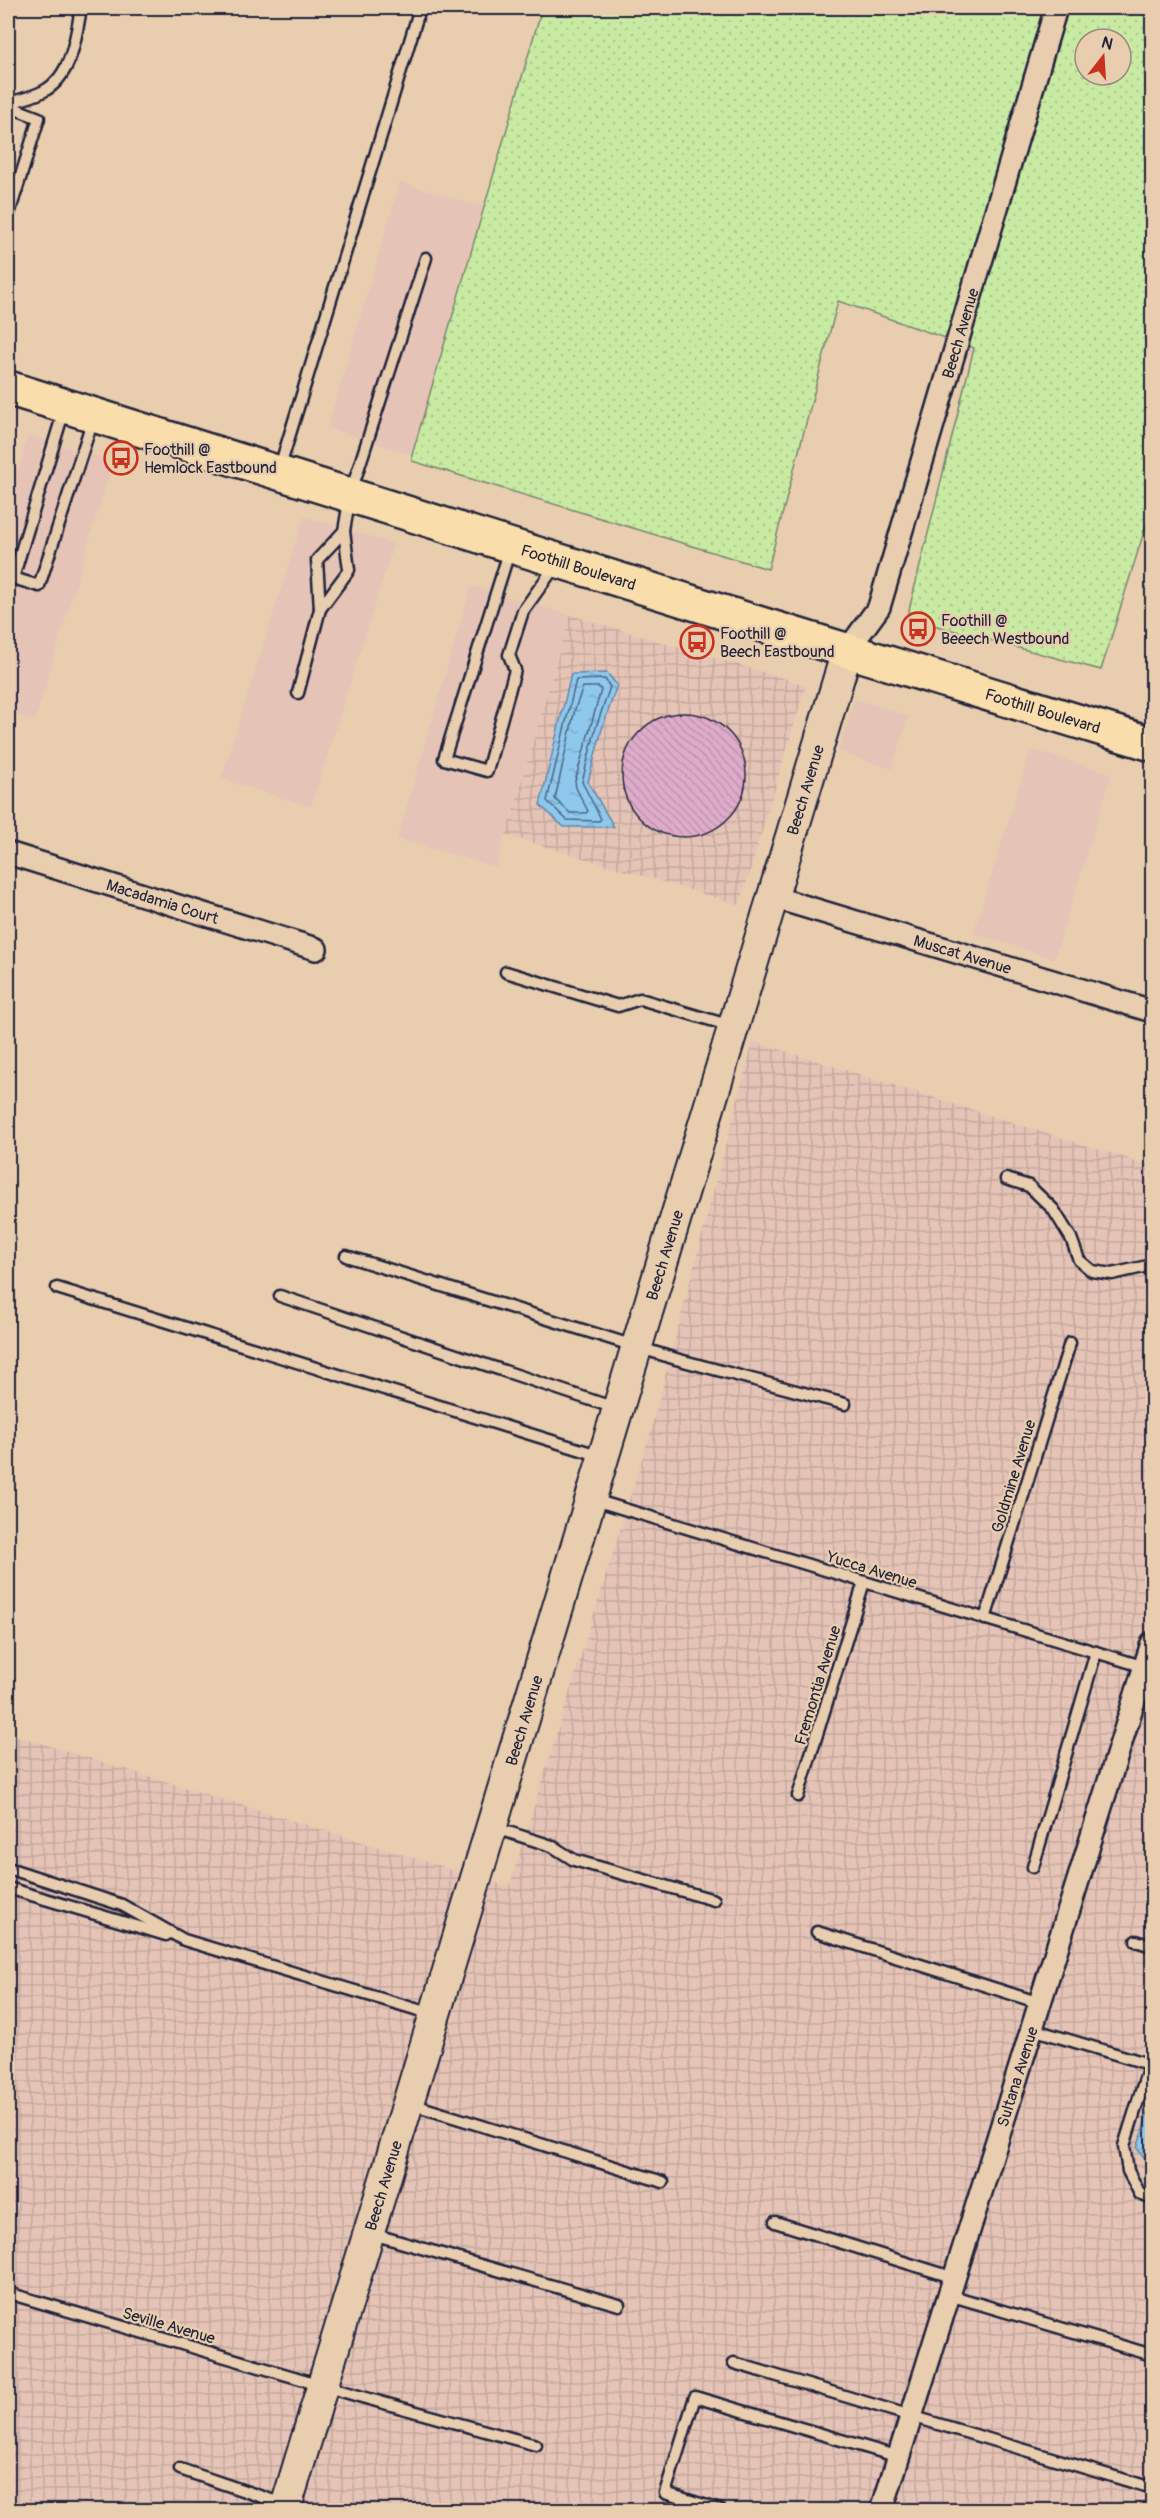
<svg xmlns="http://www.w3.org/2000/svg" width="1160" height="2518" viewBox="0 0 1160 2518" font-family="Pangolin,sans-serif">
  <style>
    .built { fill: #e5c4b7 }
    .industrial { fill: url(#industrial-grid) }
    .grass { fill: url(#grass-dots); stroke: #76866f; stroke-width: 1.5; fill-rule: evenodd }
    .water { fill: url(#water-ripples); stroke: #6386a6; stroke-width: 1.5 }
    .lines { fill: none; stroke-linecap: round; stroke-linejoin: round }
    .shore { stroke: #4d6482; stroke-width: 1.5 }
    .building { fill: url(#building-back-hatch); stroke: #22223b; stroke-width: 1.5 }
    .service-casing { stroke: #22223b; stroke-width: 15 }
    .minor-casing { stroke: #22223b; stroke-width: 26 }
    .secondary-casing { stroke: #22223b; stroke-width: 34 }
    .primary-casing { stroke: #22223b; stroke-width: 38 }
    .service { stroke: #e8ceaf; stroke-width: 10 }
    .minor { stroke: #e8ceaf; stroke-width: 21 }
    .secondary { stroke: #e8ceaf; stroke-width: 30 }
    .primary { stroke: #f9ddab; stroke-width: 33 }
    .labels { text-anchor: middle; stroke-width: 4.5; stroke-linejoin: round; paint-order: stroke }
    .street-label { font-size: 16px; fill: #22223b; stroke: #e8ceaf }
    .poi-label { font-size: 16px; fill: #22223b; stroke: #e8ceaf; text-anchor: start }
  </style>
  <defs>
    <pattern id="industrial-grid" width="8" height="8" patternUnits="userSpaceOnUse" patternTransform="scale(1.5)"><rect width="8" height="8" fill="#e5c4b7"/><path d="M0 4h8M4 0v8" fill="none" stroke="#c4a89e"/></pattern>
    <pattern id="grass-dots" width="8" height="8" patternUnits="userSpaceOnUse" patternTransform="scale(1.5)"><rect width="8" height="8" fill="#c9eaa3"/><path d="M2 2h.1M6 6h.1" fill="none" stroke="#acc88d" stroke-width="1.8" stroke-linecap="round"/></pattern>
    <pattern id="water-ripples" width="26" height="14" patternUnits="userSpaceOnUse" patternTransform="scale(1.5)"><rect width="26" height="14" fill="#8ec8ed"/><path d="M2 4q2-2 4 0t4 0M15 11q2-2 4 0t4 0" fill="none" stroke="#7aaccc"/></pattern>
    <pattern id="building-back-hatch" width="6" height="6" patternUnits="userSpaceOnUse" patternTransform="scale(1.5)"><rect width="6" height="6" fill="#deacc9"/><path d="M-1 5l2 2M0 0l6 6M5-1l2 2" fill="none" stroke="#be94ae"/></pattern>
  </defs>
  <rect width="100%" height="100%" fill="#e8ceaf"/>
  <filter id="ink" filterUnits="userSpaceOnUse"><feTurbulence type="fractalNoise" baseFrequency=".0167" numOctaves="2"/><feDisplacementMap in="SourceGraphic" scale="12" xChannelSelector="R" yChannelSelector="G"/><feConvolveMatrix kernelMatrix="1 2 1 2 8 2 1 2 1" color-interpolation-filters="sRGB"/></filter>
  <g filter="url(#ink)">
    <g class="built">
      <path d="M400 182 483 207 412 455 327 428Z"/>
      <path d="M28 435 113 461 35 721 8 713V504Z"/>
      <path d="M304 516 394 544 311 807 221 779Z"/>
      <path d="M471 586 570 615 496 867 397 839Z"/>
      <path d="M855 699 909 716 892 769 838 752Z"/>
      <path d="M1031 749 1112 774 1054 959 973 933Z"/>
    </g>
    <g class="industrial">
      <path d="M570 615 806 685 740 905 506 835Z"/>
      <path d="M753 1041 1152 1166V2510H8V1733L509 1887 651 1430Z"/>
    </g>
    <path class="grass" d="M542 8H1152V506L1101 670 907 618 974 348 838 301 768 569 412 461V455ZM1085 39H1121V75H1085Z"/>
    <g class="water">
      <path d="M607 673 617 685 602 729 588 782 614 827H564L540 805 571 674Z"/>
      <path d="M1152 2098V2170L1137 2148Z"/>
    </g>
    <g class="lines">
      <g class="shore">
        <path d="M605 679 610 687 596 727 582 782 601 819 599 821 567 820 547 801 576 680Z"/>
        <path d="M583 687H599L601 690 575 781 576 788 588 811 586 813H570L555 799 575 709Z"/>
      </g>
    </g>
    <circle class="building" cx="684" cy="775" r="62"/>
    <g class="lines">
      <g class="service-casing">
        <g id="service">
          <path d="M8 103C19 100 33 97 44 91 72 76 76 36 81 8"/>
          <path d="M8 106 39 118 8 217"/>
          <path d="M64 410 13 578 39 586 93 419"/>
          <path d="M279 470 420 8"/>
          <path d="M510 549 444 759 487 771 515 670 509 655 523 611 556 565"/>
          <path d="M320 609 349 570 344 531 350 495 426 258"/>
          <path d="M298 693 320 609 317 560 344 531"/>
          <path d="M506 972 618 1006 640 999 731 1026"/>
          <path d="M1006 1179 1029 1186 1053 1209 1071 1238 1079 1260 1092 1271 1112 1274 1152 1265"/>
          <path d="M346 1256 676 1359 845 1404"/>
          <path d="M57 1288 601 1456"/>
          <path d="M280 1296 615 1408"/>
          <path d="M591 1499 1145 1667"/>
          <path d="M985 1619 1070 1343"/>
          <path d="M798 1796 864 1582"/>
          <path d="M492 1827 552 1846 574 1860 714 1900"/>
          <path d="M1033 1867 1096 1652"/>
          <path d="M8 1868 122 1905 184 1940 432 2014"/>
          <path d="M8 1888 166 1935"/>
          <path d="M817 1932 1040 2003"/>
          <path d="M1136 1941 1152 1946"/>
          <path d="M1032 2029 1152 2065"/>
          <path d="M1152 2056 1124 2146 1128 2171 1140 2194 1152 2199"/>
          <path d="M408 2103 663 2182"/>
          <path d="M775 2222 955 2278"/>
          <path d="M369 2233 619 2305"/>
          <path d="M8 2293 362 2397 536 2445"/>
          <path d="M949 2295 1152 2355"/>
          <path d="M734 2363 1152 2488"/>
          <path d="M180 2469 283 2504"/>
          <path d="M720 2510 665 2493 695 2397 899 2457"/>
        </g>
      </g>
      <g class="minor-casing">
        <g id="minor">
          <path id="s1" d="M847 651 879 607 1056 8"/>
          <path id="s2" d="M8 853 316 949"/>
          <path id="s3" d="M773 897 1152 1011"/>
          <path id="s4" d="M882 2510 1152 1643"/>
        </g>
      </g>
      <g class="secondary-casing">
        <g id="secondary">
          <path id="s5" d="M285 2510 847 651"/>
        </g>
      </g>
      <g class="primary-casing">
        <g id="primary">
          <path id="s6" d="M8 388 767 626 1152 744"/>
        </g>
      </g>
      <use href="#service" class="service"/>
      <use href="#minor" class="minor"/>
      <use href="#secondary" class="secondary"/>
      <use href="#primary" class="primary"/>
    </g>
  </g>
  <defs>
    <g id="bus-ring" transform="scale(1.725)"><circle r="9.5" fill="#e8ceaf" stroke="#c8321e" stroke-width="1.5"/><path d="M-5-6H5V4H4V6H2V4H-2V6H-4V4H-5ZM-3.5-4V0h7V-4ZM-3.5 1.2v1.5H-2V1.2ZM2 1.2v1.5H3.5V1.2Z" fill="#c8321e"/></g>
  </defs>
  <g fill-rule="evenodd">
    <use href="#bus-ring" x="121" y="458"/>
    <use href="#bus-ring" x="918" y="629"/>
    <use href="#bus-ring" x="697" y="642"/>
  </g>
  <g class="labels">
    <g class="street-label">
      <text dy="6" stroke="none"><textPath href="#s1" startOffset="340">Beech Avenue</textPath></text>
      <text dy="6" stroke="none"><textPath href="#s6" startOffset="598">Foothill Boulevard</textPath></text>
      <text dy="6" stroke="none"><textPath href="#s6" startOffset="1084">Foothill Boulevard</textPath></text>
      <text dy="6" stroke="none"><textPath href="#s5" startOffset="1797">Beech Avenue</textPath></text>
      <text dy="6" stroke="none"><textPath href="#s2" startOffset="162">Macadamia Court</textPath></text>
      <text dy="6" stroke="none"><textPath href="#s3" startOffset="198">Muscat Avenue</textPath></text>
      <text dy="6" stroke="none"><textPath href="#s5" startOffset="1311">Beech Avenue</textPath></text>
      <text transform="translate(1013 1476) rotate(-73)" y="6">Goldmine Avenue</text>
      <text transform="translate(872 1569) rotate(17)" y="6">Yucca Avenue</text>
      <text transform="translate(817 1685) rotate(-73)" y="6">Fremontia Avenue</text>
      <text dy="6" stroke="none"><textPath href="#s5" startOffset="825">Beech Avenue</textPath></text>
      <text dy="6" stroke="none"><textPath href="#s4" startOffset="454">Sultana Avenue</textPath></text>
      <text dy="6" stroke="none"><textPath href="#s5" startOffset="339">Beech Avenue</textPath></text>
      <text transform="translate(169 2325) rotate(16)" y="6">Seville Avenue</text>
    </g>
    <g class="poi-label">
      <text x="144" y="455">Foothill @<tspan x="144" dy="18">Hemlock Eastbound</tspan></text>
      <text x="941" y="626">Foothill @<tspan x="941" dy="18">Beeech Westbound</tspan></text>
      <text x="720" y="639">Foothill @<tspan x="720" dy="18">Beech Eastbound</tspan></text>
    </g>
  </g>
  <rect width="1160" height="2518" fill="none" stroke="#e8ceaf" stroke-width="30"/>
  <rect x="15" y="15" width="1130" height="2488" fill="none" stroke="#22223b" stroke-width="2" filter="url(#ink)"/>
  <g transform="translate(1103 57) rotate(17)"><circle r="28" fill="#e8ceaf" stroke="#998981" stroke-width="1.5"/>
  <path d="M0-4.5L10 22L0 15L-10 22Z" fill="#c8321e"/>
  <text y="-9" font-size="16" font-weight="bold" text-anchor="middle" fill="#22223b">N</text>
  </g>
</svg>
